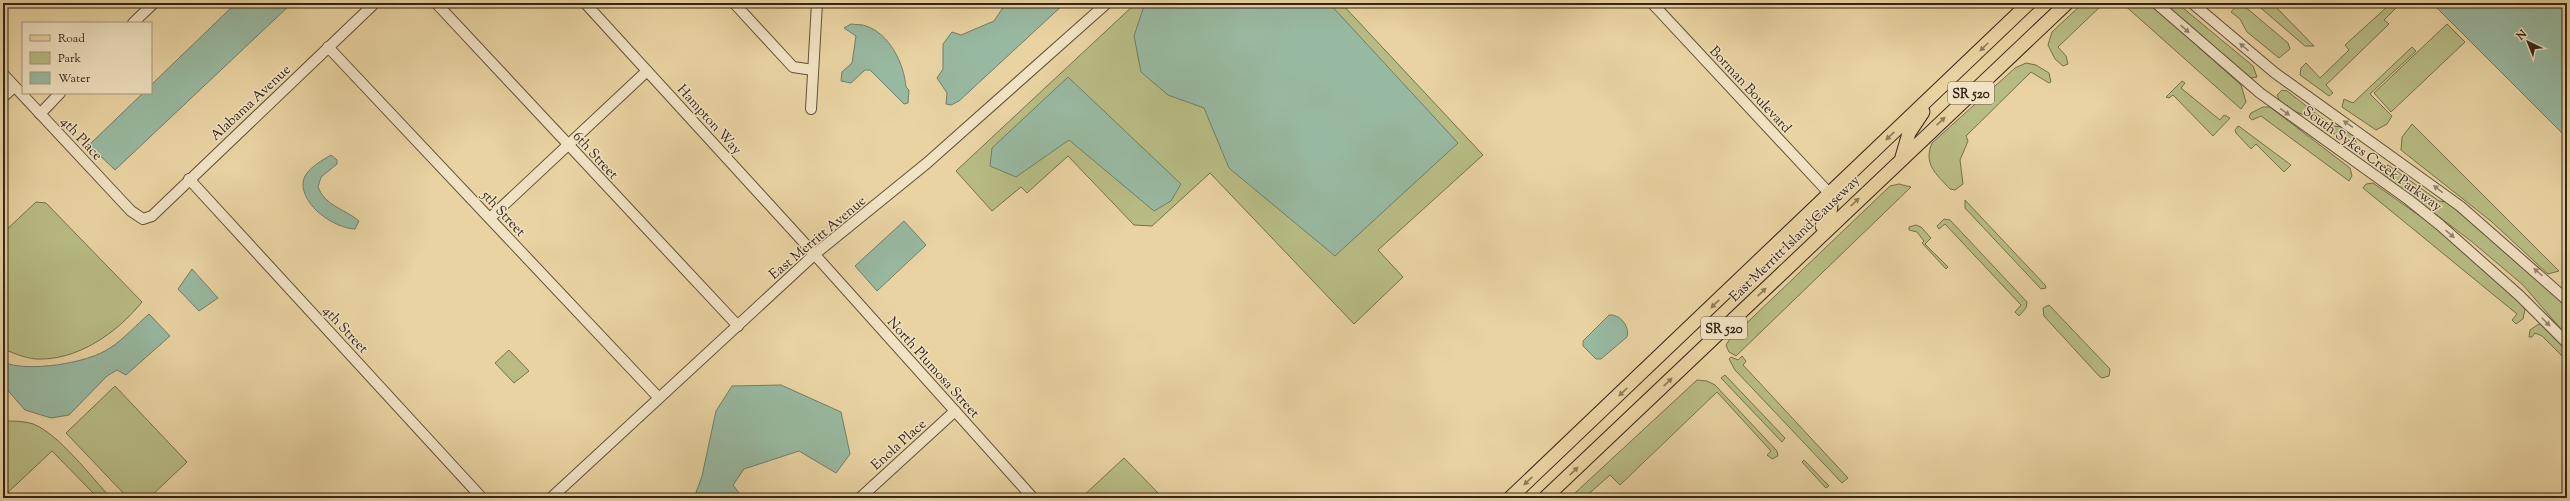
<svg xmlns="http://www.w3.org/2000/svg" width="2570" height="501" viewBox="0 0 2570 501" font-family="'Sorts Mill Goudy',serif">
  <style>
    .green { fill: #b8bc84; stroke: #76704e }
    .water { fill: #98b9a1; stroke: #707e6a }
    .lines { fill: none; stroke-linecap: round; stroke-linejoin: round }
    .minor-casing { stroke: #61503a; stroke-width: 12 }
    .major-casing { stroke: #342517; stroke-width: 15 }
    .minor { stroke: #f1e2c3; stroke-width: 10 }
    .major { stroke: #e9d3a2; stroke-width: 13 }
    .oneway { fill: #92846d }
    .oneway2 { fill: #8e7c5c }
    .labels { text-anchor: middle; stroke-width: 3; stroke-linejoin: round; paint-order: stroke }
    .shield { fill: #f1e2c3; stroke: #6d5e4b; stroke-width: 1 }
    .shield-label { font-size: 13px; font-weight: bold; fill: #342517 }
    .street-label { font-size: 14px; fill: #342517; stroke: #f1e2c3 }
  </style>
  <rect width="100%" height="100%" fill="#e9d3a2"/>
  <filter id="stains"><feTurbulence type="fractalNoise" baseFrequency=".005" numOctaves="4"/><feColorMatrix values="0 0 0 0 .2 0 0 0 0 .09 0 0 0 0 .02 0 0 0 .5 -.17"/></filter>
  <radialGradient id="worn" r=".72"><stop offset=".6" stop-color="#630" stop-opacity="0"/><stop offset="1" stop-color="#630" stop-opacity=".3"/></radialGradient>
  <g class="green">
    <path d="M1136 3H1341L1483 155 1378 250 1403 277 1354 324 1210 173 1152 226 1134 225 1068 156 1027 193 1021 187 992 211 956 171Z"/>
    <path d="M2083 3H2104L2058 47 2066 56 2068 64 2063 66 2055 59 2048 45 2052 32Z"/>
    <path d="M2122 3H2149L2241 85 2246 102 2241 109Z"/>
    <path d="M2164 3H2177L2253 66 2257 77 2251 78 2244 74Z"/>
    <path d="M2255 3H2272L2314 46H2305Z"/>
    <path d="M2386 3H2401L2384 20 2389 24 2326 85 2333 93 2329 96 2300 75 2301 68 2306 63 2320 78 2349 50 2345 45 2388 6Z"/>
    <path d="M2237 5H2243L2288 43 2290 49 2279 58 2247 32 2240 19 2231 12Z"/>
    <path d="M2447 24 2465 42 2391 112 2374 93Z"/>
    <path d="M2412 47 2416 51 2370 94 2392 116 2387 124 2376 130 2342 107 2344 99 2353 103Z"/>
    <path d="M2026 63 2036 65 2049 73 2051 82 2049 83 2031 72 1966 136 1968 141 1960 160 1963 184 1955 190 1950 189C1936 174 1923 164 1932 143L2015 68Z"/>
    <path d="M2182 81 2185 83 2181 88 2220 120 2224 115 2230 118 2213 136 2173 95 2169 98 2166 97Z"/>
    <path d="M2282 90 2287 91 2332 126 2343 127 2352 132 2358 147 2354 148C2339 138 2325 126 2309 117 2298 112 2281 109 2277 95Z"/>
    <path d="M2263 107H2270L2350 168 2352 176 2349 181 2261 116 2252 120 2249 117 2251 113Z"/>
    <path d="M2412 124 2559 271 2548 274 2492 222 2401 150 2402 137Z"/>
    <path d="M2238 126 2240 127 2291 165 2284 172 2256 144 2251 149 2236 133 2235 130Z"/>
    <path d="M2388 165 2439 201 2447 202 2537 278 2567 308V336L2523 285 2471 241 2385 176 2382 168Z"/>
    <path d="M2373 183 2434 226 2518 299 2525 309 2523 319 2516 324 2512 320 2517 314 2363 188 2366 184Z"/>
    <path d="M1899 184 1911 187 1736 356 1729 352 1726 345 1730 339 1890 186Z"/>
    <path d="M1965 200 2045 285 2046 288 2041 289 1965 208Z"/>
    <path d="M36 202 46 203 142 302C117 333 77 361 36 359 24 358 14 353 3 349V233Z"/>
    <path d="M1944 219 1950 220 2027 302 2026 308 2019 316 2015 312 2021 305 1945 224 1939 229 1937 226Z"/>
    <path d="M1916 225 1921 227 1931 238 1925 244 1948 267 1946 269 1922 243 1924 241 1917 232 1909 230V227Z"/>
    <path d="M2049 305 2110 369 2109 376 2102 378 2099 376 2044 316 2043 308Z"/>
    <path d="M2539 324 2545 325 2567 346V361L2542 336 2535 333 2532 337H2529L2530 330Z"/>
    <path d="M509 350 529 371 514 383 495 363Z"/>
    <path d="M1742 356 1746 361 1743 365 1848 478 1842 483 1735 370 1729 359 1731 357 1738 360Z"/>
    <path d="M1725 375 1785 438 1782 442 1721 378Z"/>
    <path d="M1697 380 1707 381 1715 385 1777 451 1778 456 1772 459 1767 455 1771 451 1717 392 1620 485 1610 475 1584 498H1576L1575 493Z"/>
    <path d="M115 386 187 462 149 498H128L66 433Z"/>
    <path d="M3 421C13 421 24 421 33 424 58 433 92 478 111 498H98L52 451 3 497Z"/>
    <path d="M1124 458 1163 498H1081Z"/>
    <path d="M1804 460 1829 486 1826 488 1802 462Z"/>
  </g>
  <g class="water">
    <path d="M236 3H292L115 170 89 145 143 93H151V85Z"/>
    <path d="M1006 3H1065L959 101 951 105 946 104 947 93 937 78 943 69V44L952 32 961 35 994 21Z"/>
    <path d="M1145 3H1329L1458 143 1335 256 1229 168 1204 108 1168 95 1141 72 1134 36Z"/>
    <path d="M2432 3H2567V138Z"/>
    <path d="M851 24C855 25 862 24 866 26 890 34 904 64 906 87L909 90 908 103 904 104 870 70H865L851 83 841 81 842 72 852 63 856 36 844 28Z"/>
    <path d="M1068 77 1181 184 1171 201 1154 211 1069 140 1016 177 990 166 992 148Z"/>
    <path d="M331 155 337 160V164L321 177 318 187C325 206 345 209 359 221L355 229C334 228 302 206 303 183 304 170 321 161 331 155Z"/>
    <path d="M904 221 926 245 877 291 855 266Z"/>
    <path d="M192 269 218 298 199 311 178 289Z"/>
    <path d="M149 314 170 336 126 375 117 370 107 376 69 415 51 418 25 410 3 385V362C27 373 89 363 110 348 124 339 136 325 149 314Z"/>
    <path d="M1609 315C1620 314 1630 326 1627 337L1601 359H1596L1583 346V341Z"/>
    <path d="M781 385 841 412 850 454 836 473 799 451 744 469 733 485 743 498H694L702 476 716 411 732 386Z"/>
  </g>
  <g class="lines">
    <g class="minor-casing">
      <g id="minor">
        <path d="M436 3 738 326"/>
        <path d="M585 3 798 236 1033 498"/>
        <path d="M734 3 793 67 813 70"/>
        <path d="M1652 3 1829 193"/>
        <path d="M2156 3 2260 93 2409 200 2440 225 2520 296 2567 343"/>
        <path d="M2192 3 2275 73 2460 206 2567 300"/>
        <path d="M133 23 154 3"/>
        <path d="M328 47 659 398"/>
        <path d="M3 74 131 211 143 219 152 216 375 3"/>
        <path d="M3 97 14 87"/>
        <path d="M811 109 817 3"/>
        <path d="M40 114 60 93"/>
        <path d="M189 179 482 498"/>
        <path d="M490 218 647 71"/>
        <path d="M551 498 815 254 927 163 1107 3"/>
        <path d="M860 498 955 411"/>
      </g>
    </g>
    <g class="major-casing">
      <g id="major">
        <path d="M1902 157 1909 133 1923 112"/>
        <path d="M1822 226C1831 214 1833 208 1829 193"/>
        <path d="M1510 498 2029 3"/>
        <path d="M1545 498 2067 3"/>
      </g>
    </g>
    <use href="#minor" class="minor"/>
    <use href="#major" class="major"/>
  </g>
  <defs><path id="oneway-solid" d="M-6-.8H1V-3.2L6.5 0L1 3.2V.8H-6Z"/></defs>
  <g class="oneway">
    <use href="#oneway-solid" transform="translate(2185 29) rotate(41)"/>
    <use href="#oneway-solid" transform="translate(2244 47) rotate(-140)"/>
    <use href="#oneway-solid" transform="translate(2285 112) rotate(36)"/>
    <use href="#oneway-solid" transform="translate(2348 124) rotate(-145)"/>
    <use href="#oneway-solid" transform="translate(2438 189) rotate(-142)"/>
    <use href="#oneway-solid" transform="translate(2450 234) rotate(41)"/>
    <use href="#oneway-solid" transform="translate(2538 272) rotate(-139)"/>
    <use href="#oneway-solid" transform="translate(2546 322) rotate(45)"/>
  </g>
  <g class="oneway2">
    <use href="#oneway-solid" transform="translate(1984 47) rotate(135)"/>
    <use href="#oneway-solid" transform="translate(1941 121) rotate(-43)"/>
    <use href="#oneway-solid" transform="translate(1890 136) rotate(137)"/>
    <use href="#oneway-solid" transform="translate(1855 202) rotate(-43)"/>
    <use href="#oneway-solid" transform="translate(1762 292) rotate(-44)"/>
    <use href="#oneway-solid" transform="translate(1715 304) rotate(136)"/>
    <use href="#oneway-solid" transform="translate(1668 382) rotate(-44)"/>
    <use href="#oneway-solid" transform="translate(1623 392) rotate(137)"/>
    <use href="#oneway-solid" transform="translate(1574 471) rotate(-44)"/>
    <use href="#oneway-solid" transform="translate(1528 481) rotate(137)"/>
  </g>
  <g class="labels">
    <g class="shield">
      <rect x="1948" y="82" width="46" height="22" rx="3"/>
      <rect x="1701" y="317" width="46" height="22" rx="3"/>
    </g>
    <g class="shield-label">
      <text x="1971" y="98">SR 520</text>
      <text x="1724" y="333">SR 520</text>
    </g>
    <g class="street-label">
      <text transform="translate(1751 89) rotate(47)" y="5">Borman Boulevard</text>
      <text transform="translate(250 102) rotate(-43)" y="5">Alabama Avenue</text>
      <text transform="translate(710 119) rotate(48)" y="5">Hampton Way</text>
      <text transform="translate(82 138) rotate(47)" y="5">4th Place</text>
      <text transform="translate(596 155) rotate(47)" y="5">6th Street</text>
      <text transform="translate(2373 158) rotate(36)" y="5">South Sykes Creek Parkway</text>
      <text transform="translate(504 213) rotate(47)" y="5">5th Street</text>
      <text transform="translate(817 237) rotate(-40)" y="5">East Merritt Avenue</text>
      <text transform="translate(1794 238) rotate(-44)" y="5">East Merritt Island Causeway</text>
      <text transform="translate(346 329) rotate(47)" y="5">4th Street</text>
      <text transform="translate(934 367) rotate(48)" y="5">North Plumosa Street</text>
      <text transform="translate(898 444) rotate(-42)" y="5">Enola Place</text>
    </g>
  </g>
  <rect width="2570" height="501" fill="none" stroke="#e9d3a2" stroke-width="16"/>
  <rect x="4" y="4" width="2562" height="493" fill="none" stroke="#342517" stroke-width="2"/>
  <rect x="8" y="8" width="2554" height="485" fill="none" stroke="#342517"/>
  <rect x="22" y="22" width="130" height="72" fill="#f1e2c3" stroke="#a5967e"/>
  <rect x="30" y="35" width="20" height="6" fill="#e9d3a2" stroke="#a5967e"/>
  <text x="58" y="42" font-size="12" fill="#342517">Road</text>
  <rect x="30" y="52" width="20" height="12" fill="#b8bc84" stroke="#a5967e"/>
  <text x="58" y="62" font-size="12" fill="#342517">Park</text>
  <rect x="30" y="72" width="20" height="12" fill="#98b9a1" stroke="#a5967e"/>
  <text x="58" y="82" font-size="12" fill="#342517">Water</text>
  <g transform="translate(2528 42) rotate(317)" stroke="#f1e2c3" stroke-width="3" paint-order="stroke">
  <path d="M0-3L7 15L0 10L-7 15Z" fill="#342517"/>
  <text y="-6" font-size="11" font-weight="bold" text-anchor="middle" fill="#342517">N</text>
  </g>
  <rect width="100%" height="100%" filter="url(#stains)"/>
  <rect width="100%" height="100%" fill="url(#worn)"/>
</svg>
